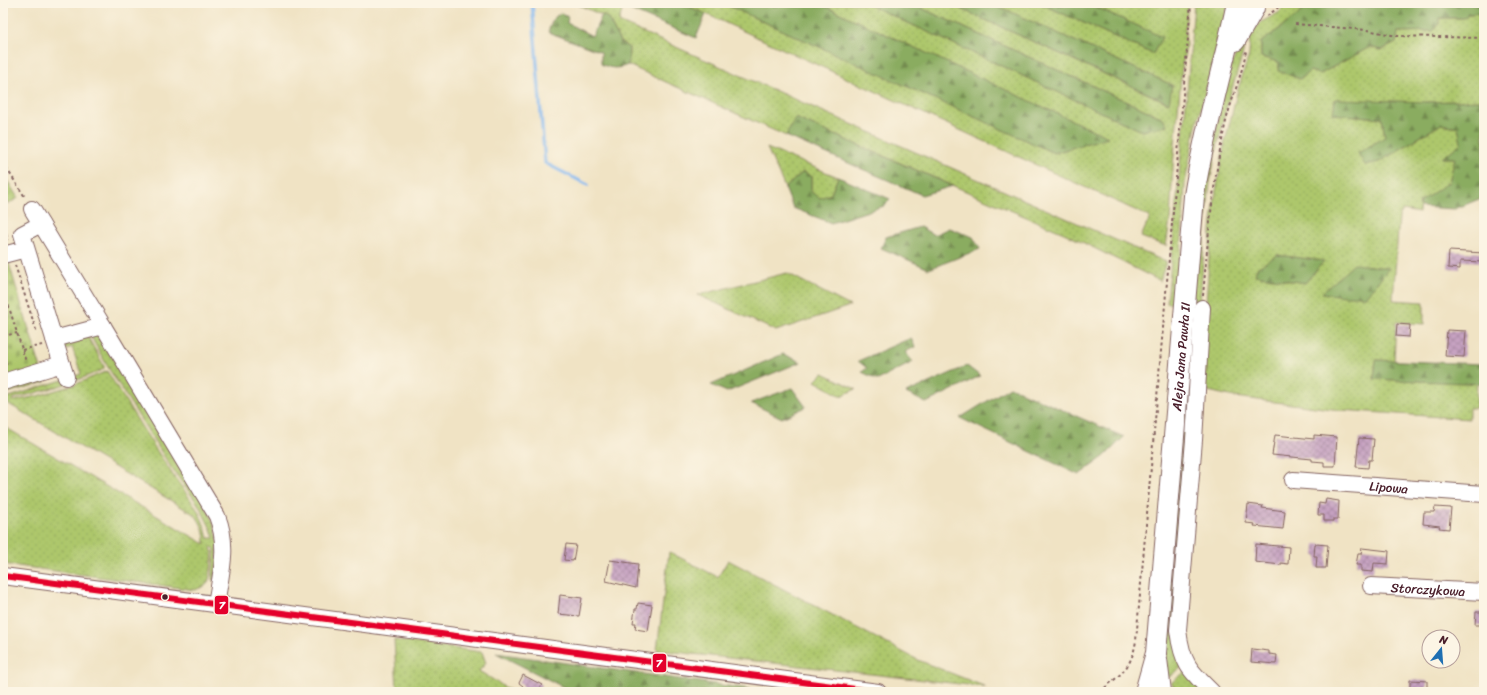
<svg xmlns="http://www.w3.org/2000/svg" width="1487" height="695" viewBox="0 0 1487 695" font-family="Sriracha,sans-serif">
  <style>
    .grass { fill: url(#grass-dots); stroke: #7c734c; fill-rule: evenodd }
    .forest { fill: url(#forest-firs); stroke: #6a6646 }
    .cemetery { fill: url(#cemetery-stones); stroke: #7c734c }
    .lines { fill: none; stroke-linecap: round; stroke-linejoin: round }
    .stream { stroke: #81b6ef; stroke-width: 3.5 }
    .building { fill: url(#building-cross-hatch) }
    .minor-casing { stroke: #846461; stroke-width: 18 }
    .major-casing { stroke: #846461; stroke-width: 22 }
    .path { stroke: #846461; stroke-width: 2; stroke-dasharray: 3 3; stroke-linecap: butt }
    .minor { stroke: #fff; stroke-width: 16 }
    .major { stroke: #fff; stroke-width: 20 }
    .bus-1-casing { stroke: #fcf5e5; stroke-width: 9 }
    .bus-1 { stroke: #e4002b; stroke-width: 6 }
    .bus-dot { fill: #4a1f2b; stroke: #fcf5e5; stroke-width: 1.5 }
    .labels { text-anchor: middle; stroke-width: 4; stroke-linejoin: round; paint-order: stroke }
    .street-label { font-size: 13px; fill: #4a1f2b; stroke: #fcf5e5 }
    .line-badge { stroke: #fcf5e5; stroke-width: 1.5 }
    .badge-label { font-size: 11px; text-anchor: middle; font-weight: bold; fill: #fff }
  </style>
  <defs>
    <pattern id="grass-dots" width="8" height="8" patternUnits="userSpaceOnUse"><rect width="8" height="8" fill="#adc76c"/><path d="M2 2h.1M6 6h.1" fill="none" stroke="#96aa5e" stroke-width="1.8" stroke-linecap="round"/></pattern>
    <pattern id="forest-firs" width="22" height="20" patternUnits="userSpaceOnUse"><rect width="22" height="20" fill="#8aac60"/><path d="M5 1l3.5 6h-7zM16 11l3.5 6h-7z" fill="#738b4f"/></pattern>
    <pattern id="cemetery-stones" width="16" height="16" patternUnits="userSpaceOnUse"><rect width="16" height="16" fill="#adc76c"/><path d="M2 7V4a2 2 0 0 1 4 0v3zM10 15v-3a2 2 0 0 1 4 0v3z" fill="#96aa5e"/></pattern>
    <pattern id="building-cross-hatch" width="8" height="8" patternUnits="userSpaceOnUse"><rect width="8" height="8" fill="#c6a2c1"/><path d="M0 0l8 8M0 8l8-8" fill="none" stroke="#a3839d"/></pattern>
  </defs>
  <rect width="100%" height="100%" fill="#fcf5e5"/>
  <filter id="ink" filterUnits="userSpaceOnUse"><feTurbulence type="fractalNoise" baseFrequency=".025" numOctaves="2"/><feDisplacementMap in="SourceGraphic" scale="8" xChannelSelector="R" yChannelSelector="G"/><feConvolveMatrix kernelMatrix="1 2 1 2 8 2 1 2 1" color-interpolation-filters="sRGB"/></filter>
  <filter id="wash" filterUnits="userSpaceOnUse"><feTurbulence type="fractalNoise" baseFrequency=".012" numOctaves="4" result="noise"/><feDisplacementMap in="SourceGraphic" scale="16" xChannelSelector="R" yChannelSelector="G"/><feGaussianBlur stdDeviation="0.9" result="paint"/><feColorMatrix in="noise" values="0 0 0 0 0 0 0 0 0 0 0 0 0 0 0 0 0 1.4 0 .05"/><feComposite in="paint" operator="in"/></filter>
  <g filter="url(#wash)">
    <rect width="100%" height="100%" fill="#f0e3c4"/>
    <g class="grass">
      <path d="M574 3H622L623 7 619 22 1166 262 1160 281 1066 234 795 118 786 136 628 65 629 48 620 42 608 18Z"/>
      <path d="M680 3H722L1055 153 1107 137 818 3H865L1142 131 1167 125 1163 118 910 3H948L1168 103 1172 85 991 3H1039L1153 54 1161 37 1087 3H1188L1185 28 1186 47 1182 67 1173 166 1170 220 1166 246 1141 237 1150 217 706 14Z"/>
      <path d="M1194 3H1229L1195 131 1185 183 1178 304 1167 303 1187 92Z"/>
      <path d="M1288 3H1323L1305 7 1297 16 1261 42V57L1320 74 1370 47 1381 50 1396 43 1398 32 1433 31 1438 18H1463L1467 14 1483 13 1481 3H1484V100L1427 102 1334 114 1382 118 1385 137 1379 162 1441 124 1458 127 1462 143 1443 158H1455L1449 183 1420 202 1419 213 1403 210 1399 217 1393 300 1424 302V324L1396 322 1394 361 1376 360 1374 379 1477 383 1476 408H1469V419L1340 410 1234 397 1200 389 1211 230 1215 197 1224 146 1238 89 1249 55 1250 35 1261 22 1278 13ZM1277 255 1323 261V262L1305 283 1255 275Z"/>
      <path d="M1243 34 1245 35 1243 53 1226 109 1218 143 1210 182 1206 220 1187 483 1182 667 1169 677H1166V625L1198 224 1225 84Z"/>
      <path d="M767 148 838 177 831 194 820 198 811 192V176L803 172 785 188Z"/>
      <path d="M3 174 18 198 8 204 3 199Z"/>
      <path d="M787 273 850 306 776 331 698 295Z"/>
      <path d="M95 334 99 335 107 342 204 503C221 534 220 546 215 580H212L215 549 212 547 211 550 213 551C212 559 211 578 207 584 204 587 199 588 195 590L3 564V426L205 544C205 532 202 524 195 515L7 403 3 404V399L81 374 72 347 64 350 63 345 67 341ZM88 337H91L109 369 172 469 198 504 211 529 214 538H208C202 510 188 497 173 475 150 441 129 406 107 371L76 384 37 396 13 401 12 399C44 391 74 383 104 369V366Z"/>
      <path d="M823 373 856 389 841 396 815 381Z"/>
      <path d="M669 552 718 577 728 560 918 660 986 687 657 650Z"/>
      <path d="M394 640 482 652 486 663 479 671 513 692H402L397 689Z"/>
      <path d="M1185 672 1207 692H1177L1171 683Z"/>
    </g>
    <g class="forest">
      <path d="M622 3H680L706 14 696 38 623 7Z"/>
      <path d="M722 3H818L1108 137 1054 153Z"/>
      <path d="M865 3H910L1163 118 1167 125 1142 131Z"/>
      <path d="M948 3H991L1172 85 1169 103Z"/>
      <path d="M1039 3H1087L1162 37 1153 54Z"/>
      <path d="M1323 3H1481L1484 13 1468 14 1464 18H1439V24L1433 31 1398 32 1396 43 1381 50 1370 47 1320 74 1310 71 1300 79 1278 71 1279 62 1261 57V42L1297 16 1305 7Z"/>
      <path d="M560 13 568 17 567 23 592 36 602 15 608 18 620 42 629 48 628 65C618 69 611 69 601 64V52L548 32 553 19Z"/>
      <path d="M1335 99 1427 102 1484 100V197L1455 209 1419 207 1420 202 1449 182 1455 158H1442L1461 143 1458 127 1441 124 1379 162 1365 165 1358 153 1385 137 1382 118 1333 114Z"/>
      <path d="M795 118 953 186 922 195 786 136Z"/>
      <path d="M803 172 811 176V192L820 198 831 194 838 177 890 199 884 206 831 223 793 208 785 188Z"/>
      <path d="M920 227 934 235 949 228 973 237 980 249 929 269 881 248 886 237Z"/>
      <path d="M1277 255 1324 261 1305 283 1255 275 1257 268Z"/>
      <path d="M1354 264 1389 268 1366 296H1344L1322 293Z"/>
      <path d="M911 338 915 347 905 352 913 362 878 380 862 372 867 368 858 361Z"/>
      <path d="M783 354 801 362 727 392 711 385Z"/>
      <path d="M1376 360 1484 364V384L1374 379Z"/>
      <path d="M967 366 980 376 926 403 906 393Z"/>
      <path d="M1010 387 1124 437 1105 456 1079 475 960 418Z"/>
      <path d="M792 388 806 407 782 418 751 403Z"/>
      <path d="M496 653 749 689 755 692H573Z"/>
    </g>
    <path class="cemetery" d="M3 244 45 382 3 394Z"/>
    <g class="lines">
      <path class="stream" d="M532 3 545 163 588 185"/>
    </g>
    <g id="blocks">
      <g class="building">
        <path d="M1449 251 1484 253V262L1460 261V269L1448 268Z"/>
        <path d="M1397 324 1410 325 1409 337 1396 336Z"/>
        <path d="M1447 330 1466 331 1464 357 1445 356Z"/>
        <path d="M1275 435 1314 439V435L1337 437 1335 466H1324V462L1312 461V459L1272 455Z"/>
        <path d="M1359 438 1374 439 1372 460H1369L1368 468 1356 467Z"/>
        <path d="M1326 499 1339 501 1338 519H1333V521H1324V515H1318L1319 503 1325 504Z"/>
        <path d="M1248 504 1263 506 1262 508 1285 511 1283 529 1254 526 1255 524 1246 523Z"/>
        <path d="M1435 507 1451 508 1449 529 1439 528 1440 526 1423 524 1424 512H1434Z"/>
        <path d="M566 544 576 545 573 561 564 560Z"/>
        <path d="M1256 544 1289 547 1288 564 1281 563V565L1255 562Z"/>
        <path d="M1315 544 1328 545 1326 568H1316L1317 556H1314Z"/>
        <path d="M1362 548 1389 551 1388 564 1374 563 1373 572 1361 571V565H1356L1358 554H1361Z"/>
        <path d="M610 560 638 564 636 588 606 581Z"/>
        <path d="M560 595 582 598 579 616 558 614Z"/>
        <path d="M638 603 652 605 648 631 635 629 636 623H633L635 609H637Z"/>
        <path d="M1476 612H1484V625H1475Z"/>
        <path d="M1252 649 1269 651V654L1277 655 1276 664 1251 662Z"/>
        <path d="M523 675 542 685 538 692H520L523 686 519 683Z"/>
        <path d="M1410 680 1427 681V692H1410Z"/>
      </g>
    </g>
  </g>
  <g filter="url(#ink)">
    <use href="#blocks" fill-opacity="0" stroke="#846461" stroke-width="1"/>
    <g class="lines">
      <g class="minor-casing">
        <g id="minor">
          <path d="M32 209 103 326"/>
          <path d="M41 224 22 234 54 339"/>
          <path d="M3 255 26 249"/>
          <path d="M1202 308 1194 440 1178 630C1182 663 1189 670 1212 692"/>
          <path d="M66 377 54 339 103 326 217 516C229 546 221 573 216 604"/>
          <path d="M3 382 62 364"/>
          <path id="s1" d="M1293 480 1484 494"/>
          <path d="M3 576 878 692"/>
          <path id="s2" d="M1371 586 1484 592"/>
        </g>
      </g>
      <g class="major-casing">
        <g id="major">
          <path d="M1235 41 1254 8"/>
          <path d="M1157 659 1161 692"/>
          <path id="s3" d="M1145 692 1156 653 1194 196C1204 131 1223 68 1237 3"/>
        </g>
      </g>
      <g class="path">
        <path d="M1267 16 1275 10 1283 3"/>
        <path d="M1295 24 1367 30 1397 36 1484 38"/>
        <path d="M3 163 25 197"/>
        <path d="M6 234 8 240"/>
        <path d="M15 265 37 333"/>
        <path d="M3 288 26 362"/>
        <path d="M1203 296C1208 237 1213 179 1226 121 1232 97 1242 75 1246 51"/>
        <path d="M3 336 17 333"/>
        <path d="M3 350 7 366 6 367"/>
        <path d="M22 350 42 345"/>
        <path d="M1100 692C1121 673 1131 670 1136 641L1191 3"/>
      </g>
      <use href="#minor" class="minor"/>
      <use href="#major" class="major"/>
      <g class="bus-1-casing">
        <path id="bus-1" d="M3 576 878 692"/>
      </g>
      <use href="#bus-1" class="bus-1"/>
    </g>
  </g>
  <circle class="bus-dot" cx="165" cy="597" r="3.5"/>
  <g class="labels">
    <g class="street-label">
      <text dy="5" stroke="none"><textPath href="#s3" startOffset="338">Aleja Jana Pawła II</textPath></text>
      <text dy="5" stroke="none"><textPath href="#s1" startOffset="96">Lipowa</textPath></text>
      <text dy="5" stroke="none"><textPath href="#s2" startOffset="57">Storczykowa</textPath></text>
    </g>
  </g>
  <g class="line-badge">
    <rect x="214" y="595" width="15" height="20" rx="4" fill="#e4002b"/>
    <rect x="652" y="653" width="15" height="20" rx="4" fill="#e4002b"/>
  </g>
  <g class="badge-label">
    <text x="222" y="609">7</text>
    <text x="659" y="667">7</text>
  </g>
  <rect width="1487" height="695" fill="none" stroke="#fcf5e5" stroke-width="16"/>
  <g transform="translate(1441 649) rotate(17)"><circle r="19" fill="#fcf5e5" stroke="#b59f9b"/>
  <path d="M0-3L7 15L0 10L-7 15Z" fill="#1f6fb2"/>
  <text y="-6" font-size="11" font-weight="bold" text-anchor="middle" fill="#4a1f2b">N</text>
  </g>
</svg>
